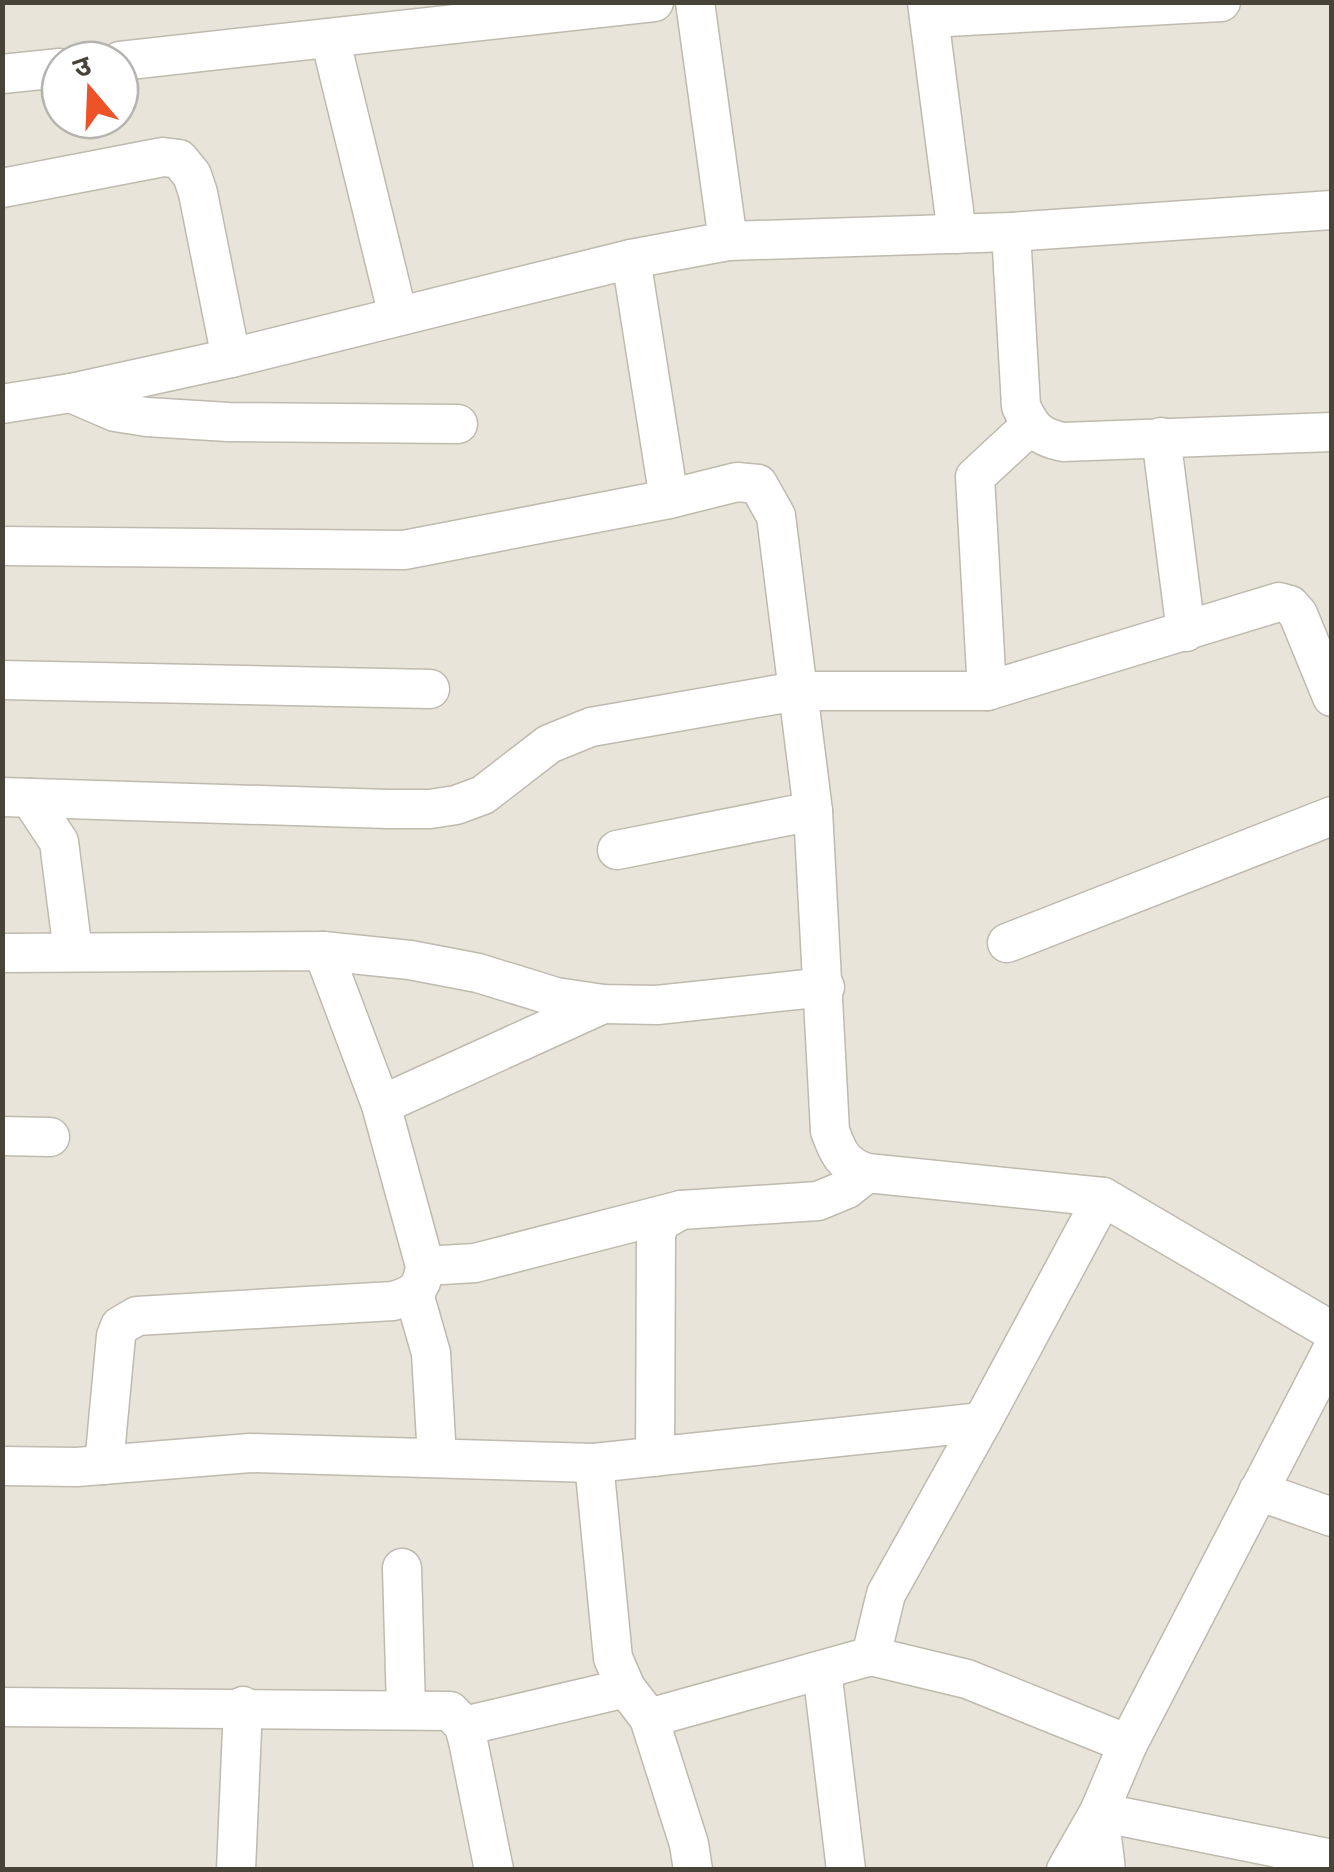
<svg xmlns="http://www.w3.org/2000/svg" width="1334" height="1872" viewBox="0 0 1334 1872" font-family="Roboto,'Noto Sans Devanagari',sans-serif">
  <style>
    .residential { fill: #e8e4d9; fill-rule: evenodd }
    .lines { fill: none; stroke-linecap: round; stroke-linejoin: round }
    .street-casing { stroke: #bfbaae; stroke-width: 41 }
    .street { stroke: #fff; stroke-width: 38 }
  </style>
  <rect width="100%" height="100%" fill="#f4f2eb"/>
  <path class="residential" d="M3 3H1331V1869H3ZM60 60H120V120H60Z"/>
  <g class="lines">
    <g class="street-casing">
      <g id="street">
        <path d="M695 2 728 241"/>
        <path d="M927 2 957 234"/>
        <path d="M929 18 1221 2"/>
        <path d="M330 38 398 316"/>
        <path d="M120 61 654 2"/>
        <path d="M2 74 60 68"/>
        <path d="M2 188 163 157 179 159 192 175 198 193 231 358"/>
        <path d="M1011 232 1021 406C1031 429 1039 437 1063 442L1332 432"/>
        <path d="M631 259 669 499"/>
        <path d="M71 393 115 412 147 417 228 422 458 424"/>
        <path d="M2 404 71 393 231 358 631 259 728 241 1011 232 1332 210"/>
        <path d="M1161 437 1186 632"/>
        <path d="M2 546 404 550 669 499 737 482 758 484 776 516 813 811 830 1131C838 1153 843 1165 867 1173L1103 1197 1332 1331"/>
        <path d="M2 680 430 689"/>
        <path d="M987 691 975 477 1030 426"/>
        <path d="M2 797 388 809H430L456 805 483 795 549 744 591 727 797 691H987L1279 602 1290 605 1298 614 1332 697"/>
        <path d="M30 798 59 842 73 952"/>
        <path d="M617 850 813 811"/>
        <path d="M1007 943 1332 816"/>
        <path d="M2 953 323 951 410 960 478 973 556 997 603 1004 657 1005 825 987"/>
        <path d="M381 1105 603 1004"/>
        <path d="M2 1136 50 1137"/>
        <path d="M425 1266 475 1263 681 1210"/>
        <path d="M414 1294 431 1353 437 1458"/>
        <path d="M982 1422 1103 1197"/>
        <path d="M655 1457 656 1235 660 1222 681 1210 818 1201 847 1189 867 1173"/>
        <path d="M594 1463 613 1658 626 1688 649 1718"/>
        <path d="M104 1465 116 1336 120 1326 137 1316 393 1301C415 1295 422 1289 425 1266L381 1105 323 951"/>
        <path d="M2 1466 77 1467 250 1453 594 1463 982 1422 886 1594 871 1656 967 1679 1128 1744"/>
        <path d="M1258 1491 1332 1517"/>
        <path d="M402 1568 406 1708"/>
        <path d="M822 1670 846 1870"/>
        <path d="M2 1707 450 1711 464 1726 468 1741 494 1870"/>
        <path d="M464 1726 626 1688"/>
        <path d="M236 1870 243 1706"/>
        <path d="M693 1870 689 1844 649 1718 871 1656"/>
        <path d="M1066 1870 1099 1812 1128 1744 1332 1350"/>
        <path d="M1106 1870 1099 1812 1332 1859"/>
      </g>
    </g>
    <use href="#street" class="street"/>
  </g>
  <rect width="1334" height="1872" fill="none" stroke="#484339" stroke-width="10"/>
  <g transform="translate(90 90) rotate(341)"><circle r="48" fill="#ffffff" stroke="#b6b4b0" stroke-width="2.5"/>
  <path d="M0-8L18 38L0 25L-18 38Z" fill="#ed5229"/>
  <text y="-15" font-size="28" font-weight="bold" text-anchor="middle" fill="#484339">उ</text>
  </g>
</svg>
